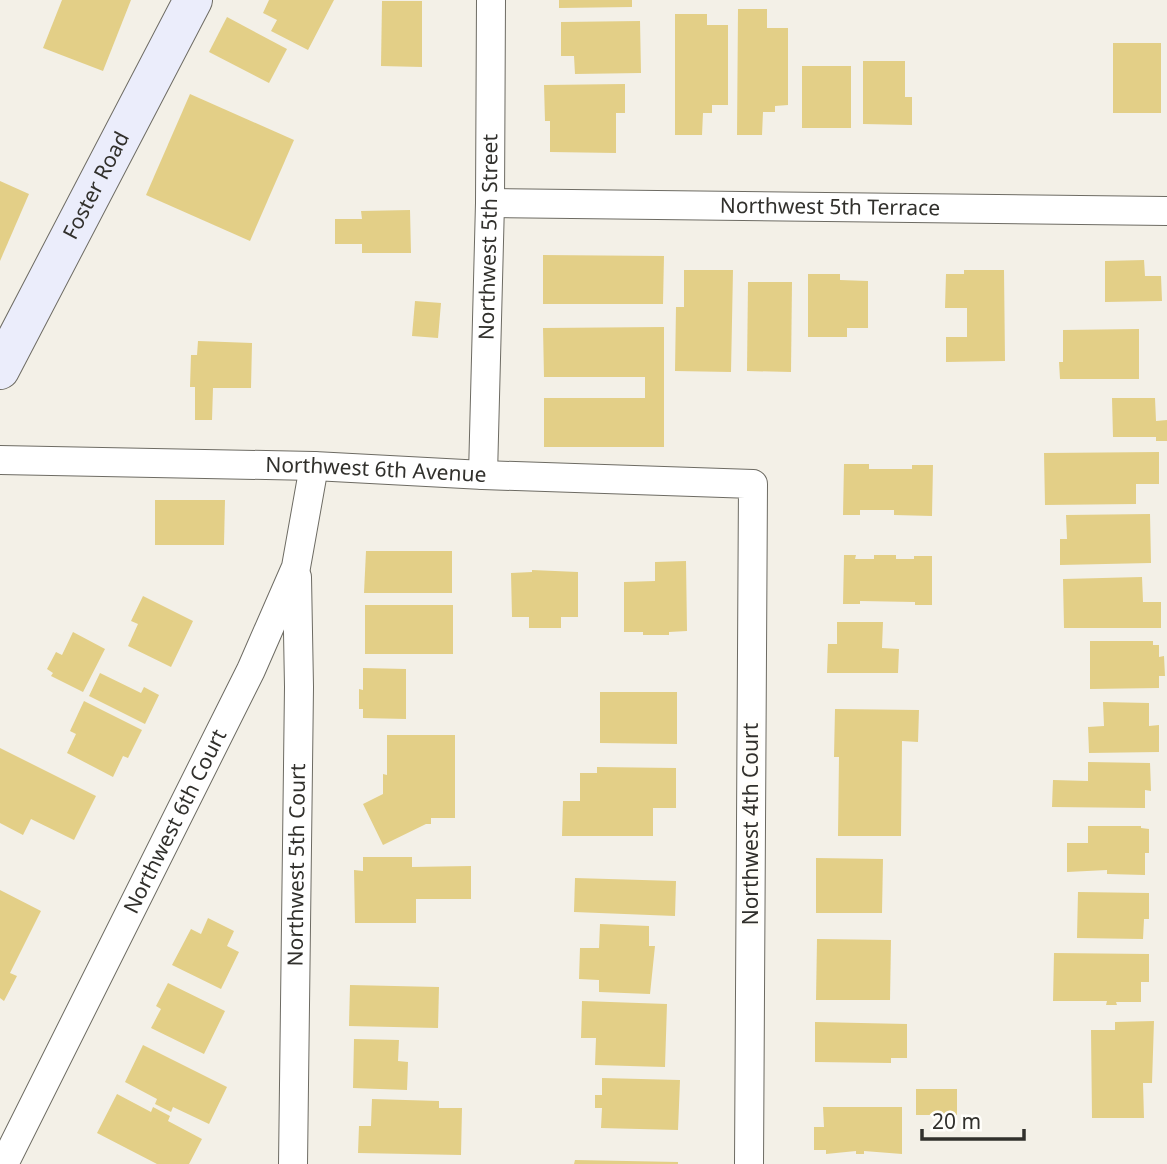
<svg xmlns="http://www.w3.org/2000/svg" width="1167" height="1164" viewBox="0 0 1167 1164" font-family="'Noto Sans',sans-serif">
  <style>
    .building { fill: #e3cf87 }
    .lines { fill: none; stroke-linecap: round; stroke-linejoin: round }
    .street-casing { stroke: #6d6b63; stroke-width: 30 }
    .secondary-casing { stroke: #6d6b63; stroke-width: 40 }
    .street { stroke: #fff; stroke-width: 28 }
    .secondary { stroke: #ebedfb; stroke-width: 38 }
    .labels { text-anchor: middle; stroke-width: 6; stroke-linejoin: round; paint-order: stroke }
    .street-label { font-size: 21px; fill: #31302c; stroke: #fffefa }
  </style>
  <rect width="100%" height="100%" fill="#f3f0e7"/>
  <g class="building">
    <path d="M62 0H131L103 71 43 48Z"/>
    <path d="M269 0H334L308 50 271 31 277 20 263 13Z"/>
    <path d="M559 0H632V7L559 8Z"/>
    <path d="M382 1H422V67L381 66Z"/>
    <path d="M738 9H767V28H788V105L775 106V112H763L762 135H737Z"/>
    <path d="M675 14H707V25H728V105H712V113H703L702 135H675Z"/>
    <path d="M227 17 287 49 269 83 209 52Z"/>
    <path d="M640 21 641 73 575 74 574 56H561V22Z"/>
    <rect x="1113" y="43" width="48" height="70"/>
    <path d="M863 61H905V97H912V125L863 124Z"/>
    <rect x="802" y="66" width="49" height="62"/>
    <path d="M625 84V113H616V153L550 152V121H545L544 85Z"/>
    <path d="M190 94 294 140 250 241 146 195Z"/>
    <path d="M0 181 29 194 0 261Z"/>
    <path d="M410 210 411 253H362V244H335V219H362L361 211Z"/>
    <path d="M543 255 664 256 663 304H543Z"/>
    <path d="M1144 260 1145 276H1161L1162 301 1105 302V261Z"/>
    <path d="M684 270H733L731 372 675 371 676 307H684Z"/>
    <path d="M964 270H1004L1005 361 946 362V337H967V308H945L946 274H964Z"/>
    <path d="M808 274H840V280L868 281V328H847V337H808Z"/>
    <path d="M748 282H792L791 372 747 371Z"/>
    <path d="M415 301 441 303 438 338 412 336Z"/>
    <path d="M664 327V447H544V398H645V377H544L543 328Z"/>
    <path d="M1139 329V379H1060L1059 362H1063V330Z"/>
    <path d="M198 341 252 343 251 388H213L212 420H195V387H190L191 355H197Z"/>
    <path d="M1112 398H1155L1156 421 1167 420V441H1156V437H1113Z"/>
    <path d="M1159 452V484H1136V504L1045 505 1044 453Z"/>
    <path d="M844 464H869V469H912V465H933L932 516 894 515V510H860V515H843Z"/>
    <path d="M155 500H225L224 545H155Z"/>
    <path d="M1150 514 1151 563 1060 565V539H1067L1066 515Z"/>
    <path d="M366 551H452V593H364Z"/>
    <path d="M844 555H856L855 559H874V555H896V559H914V556H932V605H915V602L860 601V604H843Z"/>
    <path d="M686 561 687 631 669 632V635H643V632H624V582L655 581V562Z"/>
    <path d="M532 570 578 572V617H561V628H529V617H512L511 573 532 572Z"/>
    <path d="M1142 577 1143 602H1161V628H1064L1063 579Z"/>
    <path d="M143 596 193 621 171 667 128 646 138 624 131 621Z"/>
    <rect x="365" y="605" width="88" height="49"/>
    <path d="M837 622H883L882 648 899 649 898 673H827L828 644H837Z"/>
    <path d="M73 632 105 649 83 692 51 676 53 673 47 669 56 652 62 655Z"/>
    <path d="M1090 641H1153V645H1159V657L1164 656 1165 676H1159V688L1090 689Z"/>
    <path d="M363 668 406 669V719L363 718V709H359V689L363 690Z"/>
    <path d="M100 673 141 693 144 687 159 695 145 724 89 696Z"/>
    <path d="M600 692H677V744L600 743Z"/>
    <path d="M84 701 142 730 128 758 123 756 113 777 67 753 76 734 70 731Z"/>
    <path d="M1103 702 1149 703V726L1159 725V752L1089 753 1088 727 1104 726Z"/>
    <path d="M835 709 919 710 918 742 902 741 901 836H838L839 757H834Z"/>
    <path d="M387 735H455V818H431V824H426L383 845 363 804 383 794V774L387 775Z"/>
    <path d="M0 748 96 796 74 840 31 819 23 835 0 823Z"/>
    <path d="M1088 762 1150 763 1151 791 1145 790V808L1052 807 1053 780 1088 781Z"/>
    <path d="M597 767 676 768V808H653V836H562L563 801H580V773H597Z"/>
    <path d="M1088 826H1141V828L1149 829V853H1145V875L1107 874V870L1067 872V843H1088Z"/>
    <path d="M363 857H412V867L471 866V899H416V923H355L354 870 363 871Z"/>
    <path d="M816 858 883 859 882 913H816Z"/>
    <path d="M575 878 676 881 675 916 574 912Z"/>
    <path d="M0 890 41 911 10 973 17 976 4 1001 0 998Z"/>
    <path d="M1078 892 1149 893V919H1144L1143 939 1077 938Z"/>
    <path d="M208 918 234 931 227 946 239 952 221 989 172 965 191 929 201 934Z"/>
    <path d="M600 924 649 926V946H655L650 994 599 992V980L579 979 580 948H599Z"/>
    <path d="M817 939 891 940 890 1000H816Z"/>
    <path d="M1054 953 1149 954V982H1141V1002H1116L1117 1005H1106L1107 1001H1053Z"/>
    <path d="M168 983 225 1011 204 1054 151 1028 161 1009 156 1006Z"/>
    <path d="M350 985 439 987 438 1028 349 1026Z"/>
    <path d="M582 1001 667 1004 665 1067 595 1065 596 1038H581Z"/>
    <path d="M1154 1021 1152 1083H1143L1144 1118H1092L1091 1030H1115V1022Z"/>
    <path d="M815 1022 907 1024V1058H891V1063L815 1062Z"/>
    <path d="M354 1039 399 1040 398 1061 408 1062 407 1090 353 1088Z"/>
    <path d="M143 1045 227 1087 209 1124 173 1107 171 1112 155 1104 157 1099 125 1082Z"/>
    <path d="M602 1078 680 1080 678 1130 601 1128 602 1108H595V1095H602Z"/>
    <rect x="916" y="1089" width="41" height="26"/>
    <path d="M117 1094 151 1112 153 1107 170 1116 168 1121 202 1139 189 1164H157L97 1133Z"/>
    <path d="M372 1099 439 1101V1108H462L461 1155 358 1153 359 1126H371Z"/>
    <path d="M823 1107H902V1154L864 1151V1154H856V1151L826 1154V1150H814V1127H824Z"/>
    <path d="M575 1160 678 1162V1164H574Z"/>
  </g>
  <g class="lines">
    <g class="street-casing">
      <g id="street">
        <path id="s1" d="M490 203 1167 211"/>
        <path id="s2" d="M0 460 314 466 483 475 753 484 749 1164"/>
        <path id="s3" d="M483 475 490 203 491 0"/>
        <path id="s4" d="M4 1164 251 670 296 567 314 466"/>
        <path id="s5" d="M293 1164 299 687 297 577"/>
      </g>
    </g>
    <g class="secondary-casing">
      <g id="secondary">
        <path id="s6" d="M0 370 193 0"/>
      </g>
    </g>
    <use href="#street" class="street"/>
    <use href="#secondary" class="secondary"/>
  </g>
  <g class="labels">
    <g class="street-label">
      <text dy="7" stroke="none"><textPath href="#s6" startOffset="208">Foster Road</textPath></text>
      <text dy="7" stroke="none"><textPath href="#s1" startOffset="340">Northwest 5th Terrace</textPath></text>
      <text dy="7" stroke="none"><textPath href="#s3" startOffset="238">Northwest 5th Street</textPath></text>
      <text dy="7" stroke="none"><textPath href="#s2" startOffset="376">Northwest 6th Avenue</textPath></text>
      <text dy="7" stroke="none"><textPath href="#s4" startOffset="383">Northwest 6th Court</textPath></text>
      <text transform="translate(751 824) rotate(-90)" y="7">Northwest 4th Court</text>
      <text dy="7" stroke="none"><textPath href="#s5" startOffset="299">Northwest 5th Court</textPath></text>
    </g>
  </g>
  <path d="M922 1129v10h102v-10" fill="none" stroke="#31302c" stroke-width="3.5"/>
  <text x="932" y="1129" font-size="21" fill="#31302c" stroke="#fffefa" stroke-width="5" paint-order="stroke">20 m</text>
</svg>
